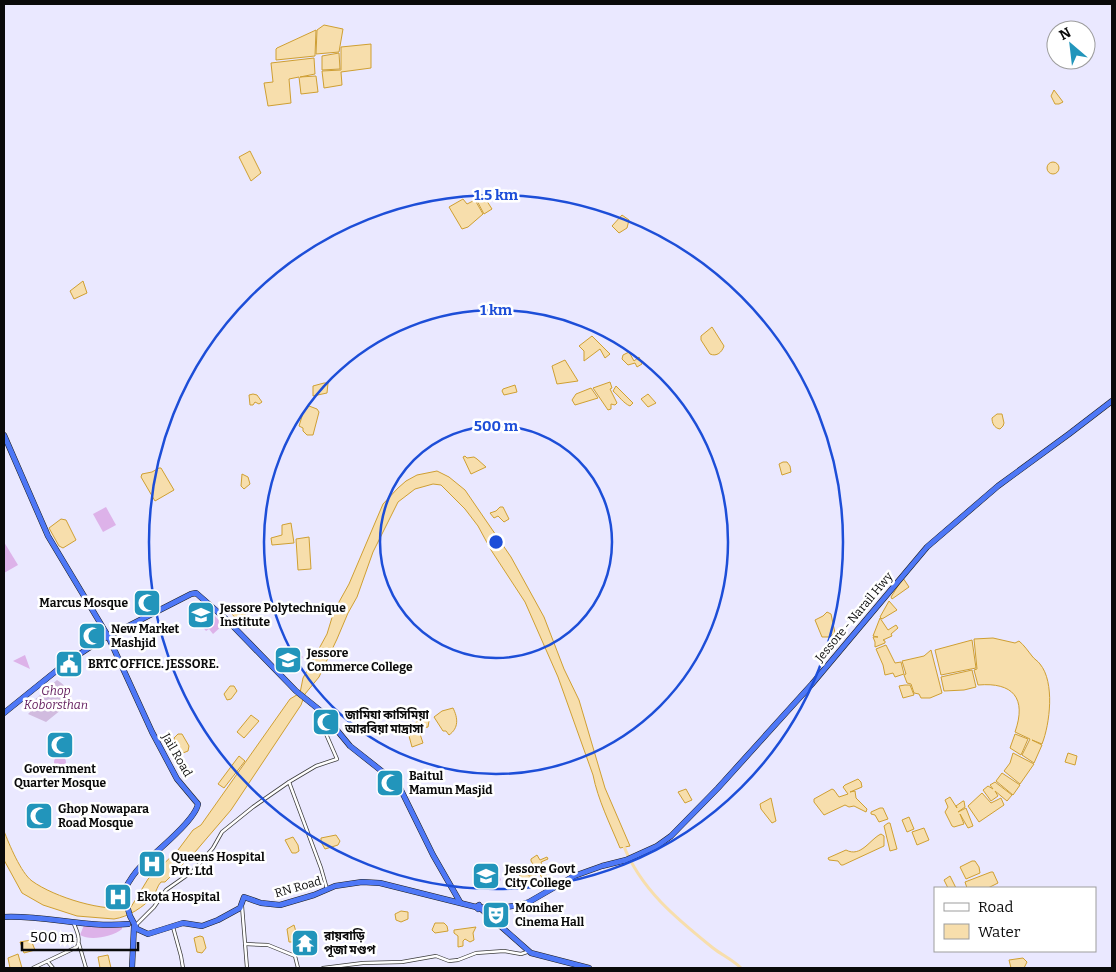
<svg xmlns="http://www.w3.org/2000/svg" width="1116" height="972" viewBox="0 0 1116 972" font-family="Bitter,'Noto Sans Bengali',serif">
  <style>
    .green { fill: #ddb2e9 }
    .cemetery { fill: #d1bbdf }
    .water { fill: #f7deac; stroke: #cf9f32 }
    .lines { fill: none; stroke-linecap: round; stroke-linejoin: round }
    .river { stroke: #f7deac; stroke-width: 3 }
    .minor-casing { stroke: #3d3d3d; stroke-width: 4 }
    .highway-casing { stroke: #1b1b1b; stroke-width: 6 }
    .minor { stroke: #fff; stroke-width: 2.5 }
    .highway { stroke: #4e78f7; stroke-width: 5 }
    .ring { fill: none; stroke: #1d4ed8; stroke-width: 2.5 }
    .labels { text-anchor: middle; stroke-width: 5; stroke-linejoin: round; paint-order: stroke }
    .poi-label { font-size: 12px; font-weight: bold; fill: #0a0a0a; stroke: #fff; text-anchor: start }
    .street-label { font-size: 12px; fill: #0a0a0a; stroke: #fff }
    .park-label { font-size: 12px; font-style: italic; fill: #621b5c; stroke: #fff }
    .centre { fill: #1d4ed8; stroke: #fff; stroke-width: 2.5 }
    .ring-label { font-size: 15px; text-anchor: middle; font-weight: bold; fill: #1d4ed8; stroke: #fff; stroke-width: 5; stroke-linejoin: round; paint-order: stroke }
  </style>
  <rect width="100%" height="100%" fill="#eae8ff"/>
  <g class="green">
    <path d="M106 507 116 525 103 532 93 514Z"/>
    <path d="M4 542 18 565 4 573Z"/>
    <path d="M207 607 223 625 213 634 209 629 206 631 195 618Z"/>
    <path d="M295 650 303 657 295 666 289 662 292 658 290 656Z"/>
    <path d="M25 655 30 669 13 661Z"/>
    <circle cx="60" cy="762" r="6"/>
    <path d="M495 865 501 880C492 888 483 884 473 881L478 870Z"/>
    <path d="M84 925 120 926 122 927V929C112 937 90 941 80 935Z"/>
  </g>
  <path class="cemetery" d="M57 680C64 684 71 693 72 701L46 722 28 714 30 712 31 703Z"/>
  <g class="water">
    <path d="M324 25 343 29 339 52 316 54 317 30Z"/>
    <path d="M316 30 315 56 276 60V49L277 48Z"/>
    <path d="M371 44V68L341 72 342 85 324 88 322 71 341 70V47Z"/>
    <path d="M339 53 340 69 322 70V56Z"/>
    <path d="M314 58 315 74 300 77 316 76 318 92 301 94 299 77 289 79 291 103 268 106 264 83 273 82 271 63Z"/>
    <path d="M1054 90 1063 102 1059 104H1055L1051 96Z"/>
    <path d="M250 151 261 173 251 181 239 157Z"/>
    <circle cx="1053" cy="168" r="6"/>
    <path d="M483 195 492 209 484 214 476 199Z"/>
    <path d="M463 199 467 204 475 200 483 214 468 227 462 229 449 207Z"/>
    <path d="M622 215 629 220 627 228 619 233 612 226Z"/>
    <path d="M83 281 87 293 74 299 70 291Z"/>
    <path d="M712 327 724 346C722 352 717 357 710 354L701 340V336Z"/>
    <path d="M592 336 610 354 605 358 600 349 584 361V351L579 346Z"/>
    <path d="M629 352 634 361 639 357 642 364 637 367 635 363 628 365 622 359 623 355Z"/>
    <path d="M565 360 578 381 557 384 552 366Z"/>
    <path d="M610 382 612 388 610 389 617 403 615 405 611 404V409L608 410 593 388Z"/>
    <path d="M324 383H328L327 393 313 396V386Z"/>
    <path d="M515 385 517 392 504 395 502 391 503 389Z"/>
    <path d="M616 386 633 403 630 406C623 403 619 396 613 391Z"/>
    <path d="M591 388 598 398 575 405 572 400 576 394Z"/>
    <path d="M253 394 257 395 262 402 259 404 255 402 253 405H250L249 395Z"/>
    <path d="M648 394 656 403 648 407 641 399Z"/>
    <path d="M309 406 317 409 319 412 313 435H307L303 431V428L299 426 303 413Z"/>
    <path d="M997 414H1002L1004 423 1003 426 1000 429C994 428 992 423 992 418Z"/>
    <path d="M465 456 467 458 474 457 477 459 486 467 471 474 463 457Z"/>
    <path d="M783 462H787L790 466 791 472 782 475 779 464Z"/>
    <path d="M159 468H161L174 490 155 501 141 477 142 474 152 472Z"/>
    <path d="M437 471 449 477 465 490 511 557 544 617 564 669 579 700 605 788 630 846 620 848C610 824 598 800 593 775L558 677 525 602 491 550 478 526 465 509 441 485 433 484 415 489 398 502 373 552 357 597 348 613 337 639 319 677 305 694 301 705 231 810 195 852 165 882H161C157 886 157 891 153 896 144 907 128 917 114 919L77 916 43 905 22 893 4 860V831C9 844 21 873 32 881 54 897 105 913 131 907L148 879 178 850 193 830 201 825 290 699 300 693 303 678 327 634 334 611 349 584 383 504 398 488 406 481 417 475Z"/>
    <path d="M242 474 248 477 250 484 244 489 241 486Z"/>
    <path d="M500 507H503L509 519 504 522 498 516 494 518 490 513 496 511Z"/>
    <path d="M61 519 66 520 76 540 63 548 59 546 49 528Z"/>
    <path d="M291 523 294 543 272 545 271 538 282 535V525Z"/>
    <path d="M309 537 311 569 298 570 296 539Z"/>
    <path d="M903 578 909 587 892 599 891 597Z"/>
    <path d="M889 601 897 610 882 619 880 617Z"/>
    <path d="M236 608H239L252 622 247 628 243 627 232 614Z"/>
    <path d="M827 612 831 614 835 633 830 637H822L815 620 823 616Z"/>
    <path d="M880 618 888 630 896 625 898 628 891 634 892 636 883 640 885 641V643L875 647V642L873 637H878L873 636Z"/>
    <path d="M993 638 1015 643 1019 641C1024 645 1028 651 1032 656 1034 659 1038 661 1040 664 1055 682 1050 724 1042 744L1032 740 1042 745 1034 763 1022 755 1030 739 1015 732C1027 698 1013 682 978 685L974 670 977 669 974 639Z"/>
    <path d="M972 640 976 668 941 675 935 650Z"/>
    <path d="M886 645 895 663 901 662 904 674 895 677 893 673 885 675 883 665 876 649Z"/>
    <path d="M931 650 942 693 930 698H921L919 694 914 693 911 684 907 683 904 675 906 674 902 661 924 656Z"/>
    <path d="M972 670 976 687 964 690 944 691 941 677Z"/>
    <path d="M905 685H910L914 695 903 698 899 686Z"/>
    <path d="M230 686H234L237 691 231 699 227 700 224 694Z"/>
    <path d="M453 708C458 718 459 728 449 735L446 731H443L434 717 442 711Z"/>
    <path d="M251 715 259 721 244 738 237 732Z"/>
    <path d="M427 717 429 721 428 727 417 729 416 722Z"/>
    <path d="M416 732 420 734 423 743 412 747 409 736Z"/>
    <path d="M178 734H182L189 746 188 751 183 753C179 749 176 743 174 738Z"/>
    <path d="M1015 734 1028 739 1021 755 1010 748Z"/>
    <path d="M1013 753 1034 764 1020 784 1004 771 1010 763Z"/>
    <path d="M1068 753 1077 756 1075 765 1065 762Z"/>
    <path d="M239 756 245 761 224 788 218 784Z"/>
    <path d="M1002 773 1020 785 1013 795 996 781Z"/>
    <path d="M858 779 861 782 862 787 850 792 855 791 856 798 867 809 866 812 854 806 849 807 845 805 824 815 814 802V799L832 789 834 790 839 797 848 794 843 787 845 785Z"/>
    <path d="M995 782 1012 795 1007 801 995 791 998 796 991 801 983 790 988 786 993 789 990 785Z"/>
    <path d="M686 789 692 800 685 803 678 792Z"/>
    <path d="M982 793 991 803 1001 798 1004 805 979 822 968 806Z"/>
    <path d="M950 797 957 808 956 806 963 801H964L965 807 958 812 966 808 973 826 968 828 960 814 964 824 954 827 952 826 945 812 948 807 945 800Z"/>
    <path d="M771 798 776 821 772 823 761 809 760 804Z"/>
    <path d="M880 808H883L888 819 879 822 875 815 871 814V812Z"/>
    <path d="M909 817 914 829 907 832 902 820Z"/>
    <path d="M888 823H890L897 849 890 851 884 826Z"/>
    <path d="M924 828 929 840 917 845 912 832Z"/>
    <path d="M881 834 884 836V846L843 865H841L838 861 829 860 828 858 846 850C861 858 870 839 881 834Z"/>
    <path d="M336 835 340 841 338 845 325 849 321 842V838Z"/>
    <path d="M293 837 298 845 299 851 296 853H292L285 840Z"/>
    <path d="M537 855 540 860 547 857 548 859 541 862 547 877 543 879 539 873 530 879V881L523 884 519 874 526 868 529 872V876L532 875 533 871 536 869 531 861V859Z"/>
    <path d="M972 861H975L979 867 980 873 966 879 960 867Z"/>
    <path d="M991 872H993L998 883 988 888H967L965 882Z"/>
    <path d="M950 876 956 888H948L944 880Z"/>
    <path d="M401 911 408 912V919L401 922 396 920 395 914Z"/>
    <path d="M435 923H444L447 926 448 931 435 933 432 930Z"/>
    <path d="M294 925 299 942H289L287 929Z"/>
    <path d="M476 927 473 933 474 940 470 942 465 939 463 941V946L458 947V936L454 933V930Z"/>
    <path d="M200 936 203 937 206 948 202 953 197 952 194 938Z"/>
    <path d="M31 940 35 950 24 953 20 942Z"/>
    <path d="M18 954 22 968H10L8 958Z"/>
    <path d="M108 955 111 968H100L98 957Z"/>
    <path d="M1023 958 1027 962 1024 968H1011L1009 960Z"/>
  </g>
  <g class="lines">
    <path class="river" d="M623 844C640 889 677 919 713 948 722 955 733 960 741 968"/>
    <g class="minor-casing">
      <g id="minor">
        <path d="M289 782 321 868 327 889"/>
        <path d="M242 906 247 968"/>
        <path d="M136 925 154 907 166 890 193 871 213 848 222 832 253 807 289 782 316 766 337 759 323 727 329 722"/>
        <path d="M173 927 181 956 183 968"/>
        <path d="M79 944 86 968"/>
        <path d="M245 944 268 945 295 956 298 968"/>
        <path d="M48 962 53 968"/>
        <path d="M33 968 77 947C81 940 77 931 74 924"/>
        <path d="M323 968 363 963 402 962 436 956 449 961 458 960 476 953 504 951 521 954 527 952"/>
      </g>
    </g>
    <g class="highway-casing">
      <g id="highway">
        <path d="M4 435 48 536 108 636 152 732 177 779 198 804C195 821 153 854 141 866 133 874 128 883 123 892L130 916 137 929 148 934 183 923 202 926 218 920 240 908 244 897 261 903 280 905 314 895 335 886 362 882 380 883 476 907"/>
        <path d="M4 713 66 663 101 640 191 594 196 593 227 620 296 691 322 712 350 746 388 776 399 786 433 855 460 902"/>
        <path d="M480 907 478 909 476 907 479 905 480 907 500 908 519 905 529 902 574 876 602 866 626 860 657 846 671 836 718 788 812 684 927 547 998 486 1069 434 1112 401"/>
        <path d="M480 908 531 953 589 968"/>
        <path d="M4 917C45 915 86 928 128 924"/>
        <path d="M132 968 134 926"/>
      </g>
    </g>
    <use href="#minor" class="minor"/>
    <use href="#highway" class="highway"/>
  </g>
  <g class="ring">
    <circle cx="496" cy="542" r="116"/>
    <circle cx="496" cy="542" r="232"/>
    <circle cx="496" cy="542" r="347"/>
  </g>
  <defs>
    <g id="mosque-square" transform="scale(1.4375)"><rect x="-9" y="-9" width="18" height="18" rx="4" fill="#2295bb" stroke="#fff"/><path d="M3.5-4.9A6 6 0 1 0 3.5 4.9A5 5 0 1 1 3.5-4.9Z" fill="#fff"/></g>
    <g id="university-square" transform="scale(1.4375)"><rect x="-9" y="-9" width="18" height="18" rx="4" fill="#2295bb" stroke="#fff"/><path d="M0-5L7-2L0 1L-7-2ZM-4 1L0 2.5L4 1V4Q0 6-4 4Z" fill="#fff"/></g>
    <g id="civic-square" transform="scale(1.4375)"><rect x="-9" y="-9" width="18" height="18" rx="4" fill="#2295bb" stroke="#fff"/><path d="M-.6-6.5H3V-4.5H.6V-3L4-1V1h2V6H-6V1h2V-1L-.6-3ZM-1.2 2.5V6h2.4V2.5Z" fill="#fff"/></g>
    <g id="hospital-square" transform="scale(1.4375)"><rect x="-9" y="-9" width="18" height="18" rx="4" fill="#2295bb" stroke="#fff"/><path d="M-5-5h3v3.5h4V-5h3V5h-3V1.5h-4V5h-3Z" fill="#fff"/></g>
    <g id="theatre-square" transform="scale(1.4375)"><rect x="-9" y="-9" width="18" height="18" rx="4" fill="#2295bb" stroke="#fff"/><path d="M-5-5.5Q0-4 5-5.5V0Q5 5 0 6Q-5 5-5 0ZM-3.3-2.5H-1v1.5H-3.3ZM1-2.5H3.3v1.5H1ZM-2.8 1Q0 5.5 2.8 1Z" fill="#fff"/></g>
    <g id="temple-square" transform="scale(1.4375)"><rect x="-9" y="-9" width="18" height="18" rx="4" fill="#2295bb" stroke="#fff"/><path d="M0-6L5-2H3V0L6.5 2.5H4V6H1.5V3h-3V6H-4V2.5H-6.5L-3 0V-2H-5Z" fill="#fff"/></g>
  </defs>
  <g fill-rule="evenodd">
    <use href="#mosque-square" x="147" y="603"/>
    <use href="#university-square" x="201" y="615"/>
    <use href="#mosque-square" x="92" y="636"/>
    <use href="#university-square" x="288" y="660"/>
    <use href="#civic-square" x="69" y="664"/>
    <use href="#mosque-square" x="326" y="722"/>
    <use href="#mosque-square" x="60" y="745"/>
    <use href="#mosque-square" x="390" y="783"/>
    <use href="#mosque-square" x="39" y="816"/>
    <use href="#hospital-square" x="152" y="864"/>
    <use href="#university-square" x="486" y="876"/>
    <use href="#hospital-square" x="118" y="897"/>
    <use href="#theatre-square" x="496" y="915"/>
    <use href="#temple-square" x="305" y="943"/>
  </g>
  <g class="labels">
    <g class="poi-label">
      <text x="128" y="607" text-anchor="end">Marcus Mosque</text>
      <text x="220" y="612">Jessore Polytechnique<tspan x="220" dy="14">Institute</tspan></text>
      <text x="111" y="633">New Market<tspan x="111" dy="14">Mashjid</tspan></text>
      <text x="307" y="657">Jessore<tspan x="307" dy="14">Commerce College</tspan></text>
      <text x="88" y="668">BRTC OFFICE. JESSORE.</text>
      <text x="345" y="719">জামিয়া কাসিমিয়া<tspan x="345" dy="14">আরবিয়া মাদ্রাসা</tspan></text>
      <text x="60" y="773" text-anchor="middle">Government<tspan x="60" dy="14">Quarter Mosque</tspan></text>
      <text x="409" y="780">Baitul<tspan x="409" dy="14">Mamun Masjid</tspan></text>
      <text x="58" y="813">Ghop Nowapara<tspan x="58" dy="14">Road Mosque</tspan></text>
      <text x="171" y="861">Queens Hospital<tspan x="171" dy="14">Pvt. Ltd</tspan></text>
      <text x="505" y="873">Jessore Govt<tspan x="505" dy="14">City College</tspan></text>
      <text x="137" y="901">Ekota Hospital</text>
      <text x="515" y="912">Moniher<tspan x="515" dy="14">Cinema Hall</tspan></text>
      <text x="324" y="940">রায়বাড়ি<tspan x="324" dy="14">পূজা মণ্ডপ</tspan></text>
    </g>
    <g class="street-label">
      <text transform="translate(854 617) rotate(-50)" y="4">Jessore - Narail Hwy</text>
      <text transform="translate(177 755) rotate(60)" y="4">Jail Road</text>
      <text transform="translate(298 887) rotate(-16)" y="4">RN Road</text>
    </g>
    <g class="park-label">
      <text x="56" y="695">Ghop<tspan x="56" dy="14">Koborsthan</tspan></text>
    </g>
  </g>
  <circle cx="496" cy="542" r="8" class="centre"/>
  <g class="ring-label">
    <text x="496" y="200">1.5 km</text>
    <text x="496" y="315">1 km</text>
    <text x="496" y="431">500 m</text>
  </g>
  <rect width="1116" height="972" fill="none" stroke="#0a0a0a" stroke-width="10"/>
  <rect x="934" y="887" width="162" height="65" fill="#ffffff" stroke="#9d9d9d"/>
  <rect x="944" y="903" width="25" height="8" fill="#ffffff" stroke="#9d9d9d"/>
  <text x="978" y="912" font-size="15" fill="#0a0a0a">Road</text>
  <rect x="944" y="924" width="25" height="15" fill="#f7deac" stroke="#9d9d9d"/>
  <text x="978" y="937" font-size="15" fill="#0a0a0a">Water</text>
  <g transform="translate(1071 45) rotate(332)"><circle r="24" fill="#ffffff" stroke="#9d9d9d"/>
  <path d="M0-4L9 19L0 12L-9 19Z" fill="#2295bb"/>
  <text y="-8" font-size="14" font-weight="bold" text-anchor="middle" fill="#0a0a0a">N</text>
  </g>
  <path d="M22 942v8h116v-8" fill="none" stroke="#0a0a0a" stroke-width="2.5"/>
  <text x="30" y="942" font-size="15" fill="#0a0a0a" stroke="#ffffff" stroke-width="4" paint-order="stroke">500 m</text>
</svg>
